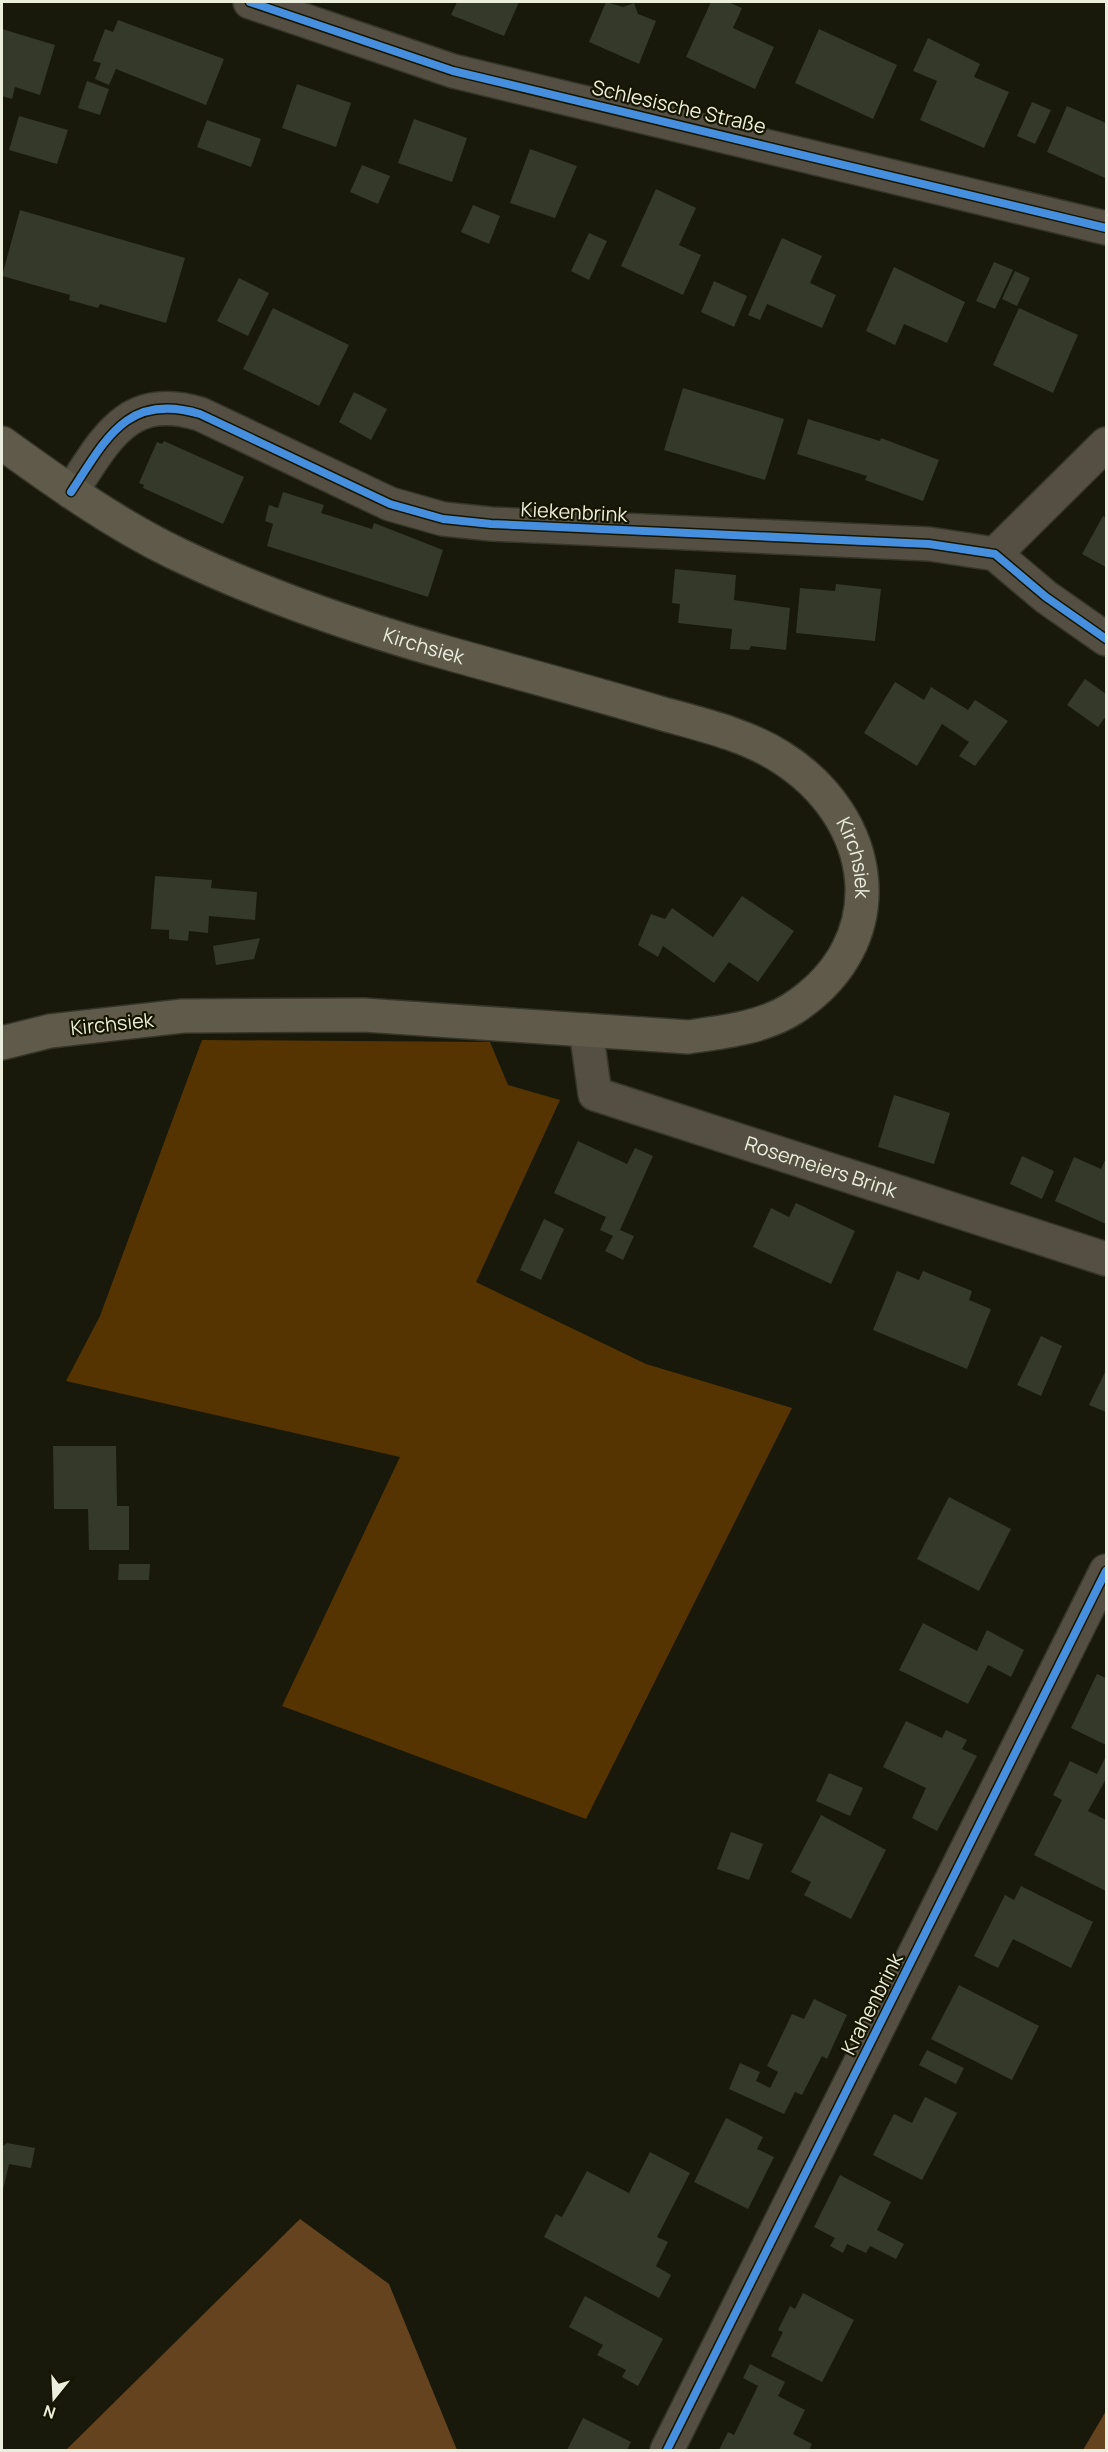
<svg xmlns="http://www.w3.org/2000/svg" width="1108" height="2452" viewBox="0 0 1108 2452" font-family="Manrope,sans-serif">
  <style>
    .green { fill: #563402 }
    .forest { fill: #64431e }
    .building { fill: #343929 }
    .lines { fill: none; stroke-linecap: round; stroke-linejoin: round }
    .street-casing { stroke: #353529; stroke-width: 36 }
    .secondary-casing { stroke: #353529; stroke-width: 36 }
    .street { stroke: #544f42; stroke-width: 33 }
    .secondary { stroke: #605a4a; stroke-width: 33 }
    .cycleway-casing { stroke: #151500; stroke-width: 11 }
    .cycleway { stroke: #468fdf; stroke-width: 8 }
    .labels { text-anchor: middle; stroke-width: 4.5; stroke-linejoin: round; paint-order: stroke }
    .street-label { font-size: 20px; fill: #eceedd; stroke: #151500 }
  </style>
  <rect width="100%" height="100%" fill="#18190a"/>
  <path class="green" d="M202 1040 490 1042 508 1085 560 1100 476 1282 646 1364 792 1408 586 1819 282 1706 400 1457 66 1381 100 1316Z"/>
  <g class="forest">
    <path d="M300 2219 389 2284 457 2450H66Z"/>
    <path d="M1106 2411V2450H1083Z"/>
  </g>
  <g class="building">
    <path d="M457 2H519L504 36 451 15Z"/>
    <path d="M606 2 623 7 634 3 638 14 656 21 639 64 589 42Z"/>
    <path d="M711 2H728L742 8 733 28 774 47 755 89 686 57Z"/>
    <path d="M118 20 224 59 206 105 116 69 109 85 95 79 101 63 93 61 105 29 113 32Z"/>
    <path d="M2 29 55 45 40 95 15 87 12 99 2 96Z"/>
    <path d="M819 29 897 65 873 119 795 83Z"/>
    <path d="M928 38 980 64 974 77 1009 92 984 148 920 120 937 81 913 71Z"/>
    <path d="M87 81 109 89 100 115 78 108Z"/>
    <path d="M297 84 351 103 336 147 282 128Z"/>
    <path d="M1032 102 1051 110 1035 144 1017 136Z"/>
    <path d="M1067 106 1106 123 1105 178 1047 152Z"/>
    <path d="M19 116 68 130 57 164 9 150Z"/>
    <path d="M414 119 467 138 452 182 398 163Z"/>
    <path d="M207 120 261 139 251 167 197 147Z"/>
    <path d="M530 149 577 166 555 218 510 203Z"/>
    <path d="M362 165 390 176 378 204 350 192Z"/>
    <path d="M656 189 696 208 679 245 701 255 683 295 621 266Z"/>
    <path d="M473 205 500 216 489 244 461 232Z"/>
    <path d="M20 210 185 258 166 323 100 304 98 308 69 300 70 295 2 276Z"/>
    <path d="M589 233 607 241 589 280 571 271Z"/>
    <path d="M782 238 822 256 810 283 836 295 822 328 767 304 760 320 748 315Z"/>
    <path d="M994 262 1013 270 995 309 976 301Z"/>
    <path d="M894 267 965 302 947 343 904 324 895 345 866 331Z"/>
    <path d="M1015 271 1030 278 1017 306 1002 299Z"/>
    <path d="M239 278 269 293 248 336 217 321Z"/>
    <path d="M714 281 747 296 734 327 701 312Z"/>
    <path d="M273 308 349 345 319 406 243 369Z"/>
    <path d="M1019 308 1078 335 1053 393 993 365Z"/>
    <path d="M683 388 784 419 765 480 664 450Z"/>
    <path d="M354 392 387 409 371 440 339 422Z"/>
    <path d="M808 419 880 441 881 438 939 460 923 501 865 480 867 476 797 454Z"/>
    <path d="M164 441 244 477 223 524 143 488 144 485 139 483 157 442 162 444Z"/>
    <path d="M283 492 324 505 321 513 372 529 374 523 443 550 428 597 267 546 273 524 265 521 269 505 278 508Z"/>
    <path d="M1103 516 1106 518V567L1082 554Z"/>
    <path d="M675 569 736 575 734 600 790 608 786 650 751 646 749 650 730 649 732 629 678 623 680 604 672 603Z"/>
    <path d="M836 584 881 589 875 641 796 633 800 588 835 591Z"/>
    <path d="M1085 679 1106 694V716L1098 727 1067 705Z"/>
    <path d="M895 682 924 700 931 687 968 710 975 700 1008 721 975 766 959 756 969 742 942 724 917 766 864 733Z"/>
    <path d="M155 876 212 880 211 888 257 892 255 920 209 916 208 933 189 931 188 941 169 939V930L151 929Z"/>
    <path d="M742 896 794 931 758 982 729 962 714 983 663 946 658 957 638 945 651 914 665 919 672 908 713 937Z"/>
    <path d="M260 938 254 959 216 965 213 946Z"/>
    <path d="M894 1095 950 1113 934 1164 878 1147Z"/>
    <path d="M578 1141 627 1164 635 1148 653 1156 620 1230 634 1236 623 1260 605 1251 613 1236 600 1230 606 1217 554 1193Z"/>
    <path d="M1022 1156 1054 1171 1042 1199 1010 1184Z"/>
    <path d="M1074 1157 1101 1169 1106 1158V1224L1055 1201Z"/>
    <path d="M796 1203 855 1231 831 1284 753 1247 771 1208 789 1217Z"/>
    <path d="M544 1219 564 1229 541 1280 520 1270Z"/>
    <path d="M897 1271 919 1280 923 1271 972 1291 969 1300 991 1309 967 1369 873 1330Z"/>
    <path d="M1041 1336 1062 1346 1041 1396 1017 1385Z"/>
    <path d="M1106 1370V1412L1089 1405Z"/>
    <path d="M53 1446H116L117 1506H129V1550H89L88 1509H54Z"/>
    <path d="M949 1497 1011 1529 979 1591 917 1559Z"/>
    <path d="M119 1564H150L149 1580H118Z"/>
    <path d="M923 1623 977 1651 987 1630 1024 1650 1011 1677 988 1665 968 1704 899 1670Z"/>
    <path d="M1097 1674 1106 1678V1745L1071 1728Z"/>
    <path d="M906 1721 942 1738 946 1730 967 1740 962 1749 977 1756 937 1831 912 1818 926 1788 883 1767Z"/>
    <path d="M1106 1756V1779L1088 1811 1106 1820V1891L1034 1855 1062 1800 1053 1795 1070 1761 1097 1774Z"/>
    <path d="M829 1773 863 1788 850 1816 816 1801Z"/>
    <path d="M821 1815 886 1850 851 1919 804 1895 811 1882 791 1872Z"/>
    <path d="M731 1832 763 1844 749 1880 717 1869Z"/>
    <path d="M1021 1886 1093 1922 1071 1968 1013 1939 998 1968 974 1956 1005 1895 1014 1900Z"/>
    <path d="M959 1985 1039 2026 1012 2080 931 2039Z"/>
    <path d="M814 1999 847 2015 827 2059 822 2056 802 2095 795 2092 784 2114 729 2089 740 2063 760 2072 756 2081 770 2088 778 2072 767 2066 792 2014 804 2019Z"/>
    <path d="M927 2050 964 2068 956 2084 919 2065Z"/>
    <path d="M925 2097 957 2113 922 2180 873 2155 894 2114 912 2123Z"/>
    <path d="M726 2118 763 2137 757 2149 774 2157 748 2209 694 2182Z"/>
    <path d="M7 2143 35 2148 31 2168 9 2164 2 2194V2147Z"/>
    <path d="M650 2152 690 2173 657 2237 668 2242 656 2266 671 2275 659 2298 544 2237 556 2214 562 2217 587 2171 629 2193Z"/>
    <path d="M840 2175 891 2202 877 2230 904 2244 896 2259 870 2246 866 2253 847 2244 843 2253 830 2246 835 2238 814 2227Z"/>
    <path d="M803 2293 854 2320 822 2382 771 2356 783 2332 778 2330 790 2306 795 2309Z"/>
    <path d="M585 2296 663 2339 638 2386 622 2377 626 2370 597 2355 603 2345 569 2327Z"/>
    <path d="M750 2364 785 2382 778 2396 805 2410 793 2434 812 2444 809 2450H719L728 2432 734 2435 758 2386 743 2378Z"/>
    <path d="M583 2418 631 2442 627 2450H567Z"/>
  </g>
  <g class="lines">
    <g class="street-casing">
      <g id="street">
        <path d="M250 2 453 71 1106 228"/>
        <path d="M71 492C106 439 127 392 200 414L390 504 443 519 491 524 929 544 995 554 1046 597 1106 639"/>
        <path d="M995 554 1106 444"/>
        <path id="s1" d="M586 1030 595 1094 1106 1259"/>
        <path d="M667 2450 1106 1571"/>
      </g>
    </g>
    <g class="secondary-casing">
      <g id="secondary">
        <path id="s2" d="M2 443C56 482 112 522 173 552 264 596 361 629 458 656 526 675 593 693 660 713 699 724 744 734 779 756 878 817 896 942 792 1009 762 1028 722 1032 688 1037L364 1015 183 1016 50 1031 2 1043"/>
      </g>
    </g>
    <use href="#street" class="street"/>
    <use href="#secondary" class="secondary"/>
    <g class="cycleway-casing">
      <g id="cycleway">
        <path d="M250 2 453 71 1106 228"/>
        <path d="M71 492C106 439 127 392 200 414L390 504 443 519 491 524 929 544 995 554 1046 597 1106 639"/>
        <path d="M667 2450 1106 1571"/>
      </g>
    </g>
    <use href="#cycleway" class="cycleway"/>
  </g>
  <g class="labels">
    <g class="street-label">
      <text transform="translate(679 107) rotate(13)" y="7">Schlesische Straße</text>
      <text transform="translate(574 512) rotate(3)" y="7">Kiekenbrink</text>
      <text dy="7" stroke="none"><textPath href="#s2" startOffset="471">Kirchsiek</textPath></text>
      <text dy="7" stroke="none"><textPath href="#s2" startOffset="975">Kirchsiek</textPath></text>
      <text transform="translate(112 1024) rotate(-6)" y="7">Kirchsiek</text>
      <text dy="7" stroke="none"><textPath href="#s1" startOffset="302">Rosemeiers Brink</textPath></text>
      <text transform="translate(872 2004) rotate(-63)" y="7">Krahenbrink</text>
    </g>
  </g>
  <rect width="1108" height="2452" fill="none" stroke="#eceedd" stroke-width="6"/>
  <g transform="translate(54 2398) rotate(198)" stroke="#151500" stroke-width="4.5" paint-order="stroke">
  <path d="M0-4.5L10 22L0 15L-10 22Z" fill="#eceedd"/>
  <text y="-9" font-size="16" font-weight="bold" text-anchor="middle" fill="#eceedd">N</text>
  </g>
</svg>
